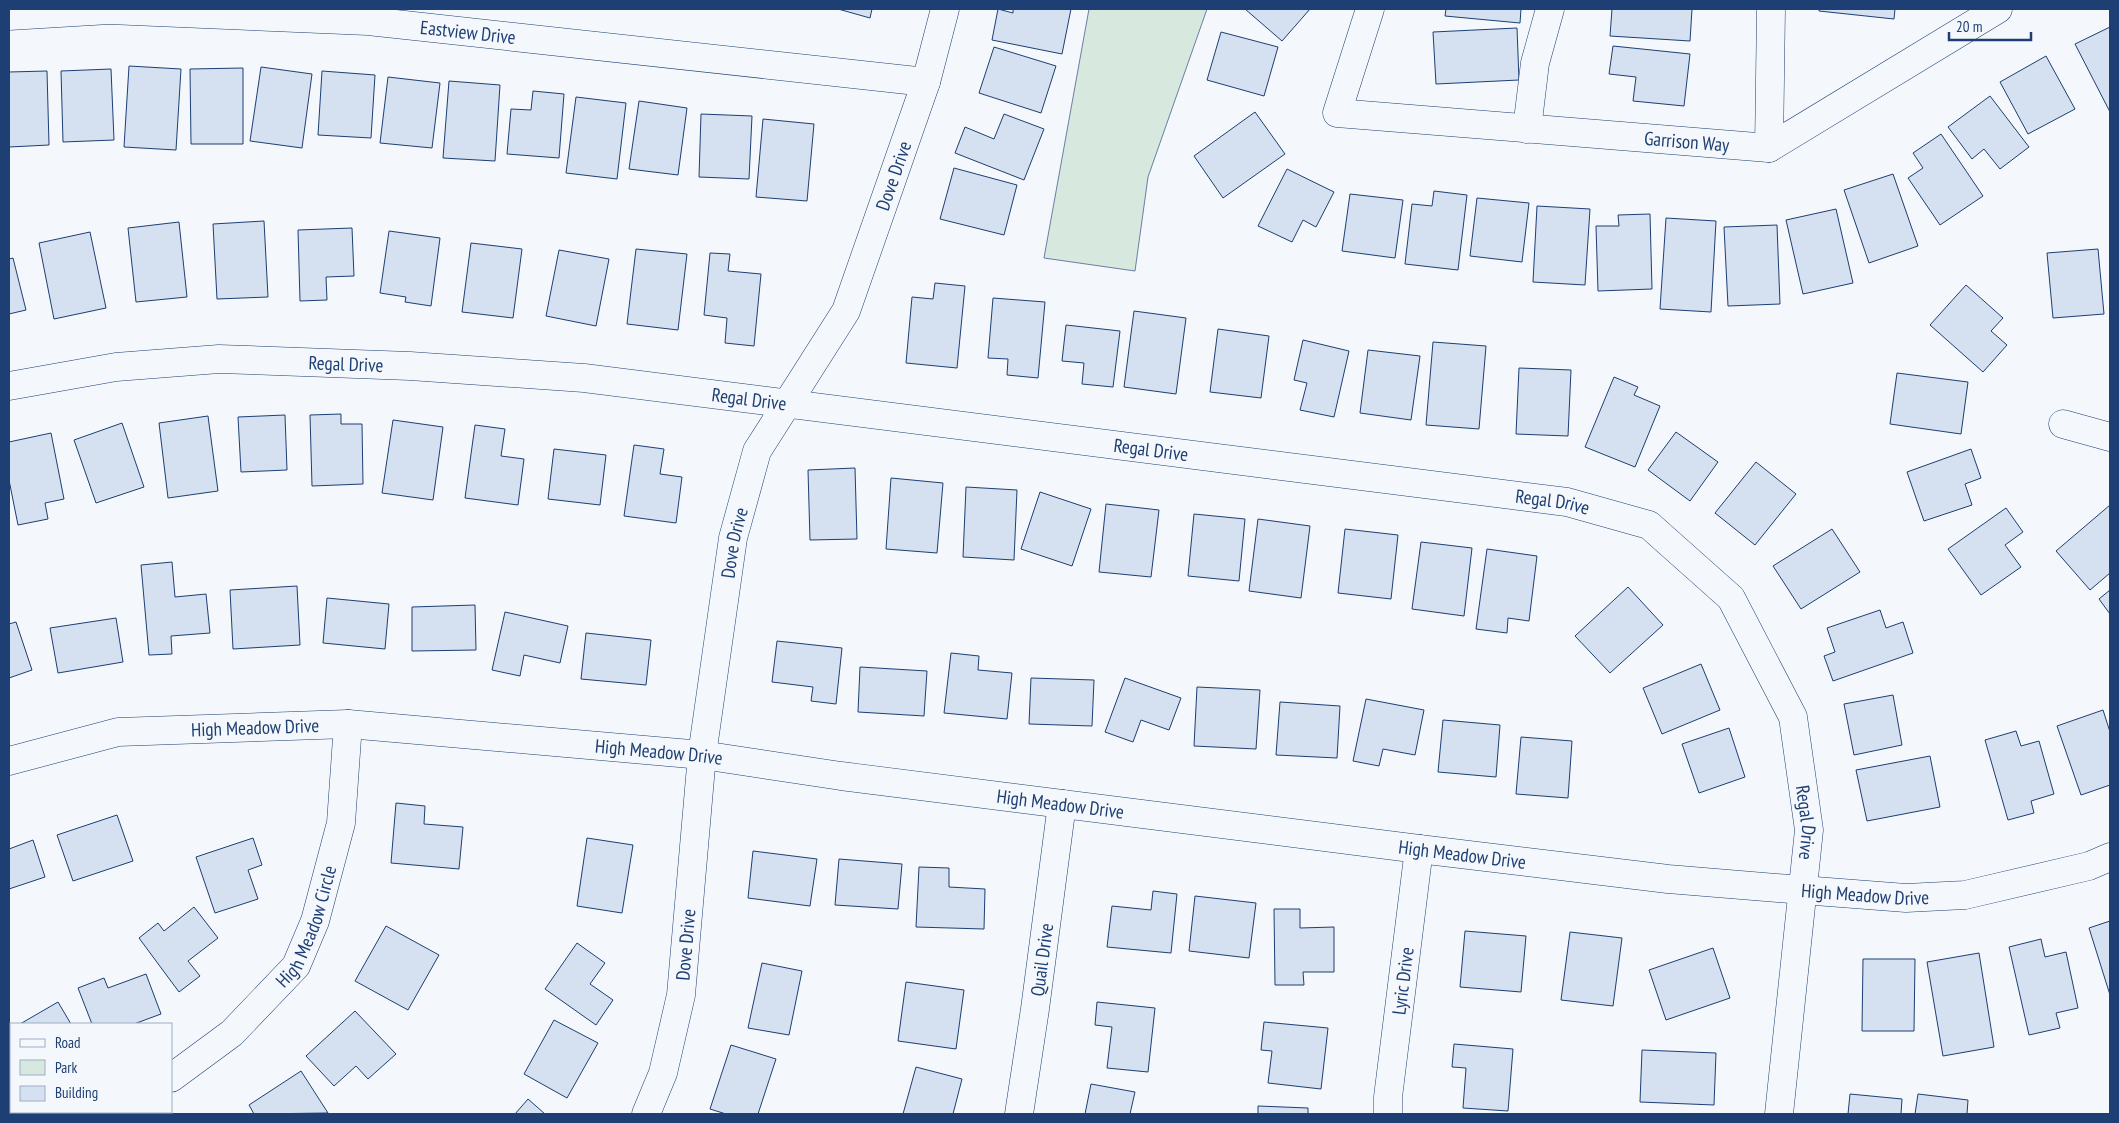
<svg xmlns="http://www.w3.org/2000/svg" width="2119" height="1123" viewBox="0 0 2119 1123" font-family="'PT Sans Narrow',sans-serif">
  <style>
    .green { fill: #d7e8df; stroke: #687fa3 }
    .building { fill: #d5e0f0; stroke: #1d3f73 }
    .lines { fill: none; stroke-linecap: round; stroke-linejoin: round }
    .minor-casing { stroke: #1d3f73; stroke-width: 29 }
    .minor { stroke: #f4f7fb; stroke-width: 28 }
    .labels { text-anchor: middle; stroke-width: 4; stroke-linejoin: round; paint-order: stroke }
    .street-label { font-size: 19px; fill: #1d3f73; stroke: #f4f7fb }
  </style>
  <rect width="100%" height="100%" fill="#f4f7fb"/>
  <path class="green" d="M1089 9H1207L1148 177 1135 271 1044 258Z"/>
  <g class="building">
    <path d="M838 9H872L870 18Z"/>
    <path d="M998 9 1013 13V9H1071L1062 54 992 40Z"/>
    <path d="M1245 9H1310L1282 41Z"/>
    <path d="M1446 9H1521L1520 23 1445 16Z"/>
    <path d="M1612 9H1692L1690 41 1610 36Z"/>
    <path d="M1819 9H1895L1894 19 1819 11Z"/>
    <path d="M2110 27V112L2075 44Z"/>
    <path d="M1517 28 1519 80 1436 84 1433 32Z"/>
    <path d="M1221 32 1278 47 1264 96 1207 80Z"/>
    <path d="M1613 46 1690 54 1684 106 1633 101 1636 77 1609 74Z"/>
    <path d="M994 47 1056 66 1041 113 979 93Z"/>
    <path d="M2046 56 2075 109 2028 134 2000 82Z"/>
    <path d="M129 66 181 69 176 150 124 147Z"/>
    <path d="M261 67 312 74 302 148 250 141Z"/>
    <path d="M243 68V144H191L190 69Z"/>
    <path d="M111 69 114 140 63 142 61 71Z"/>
    <path d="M47 71 49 145 9 147V72Z"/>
    <path d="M322 71 375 75 371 138 318 135Z"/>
    <path d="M388 77 440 83 432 148 380 143Z"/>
    <path d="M449 81 500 85 495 161 443 158Z"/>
    <path d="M533 91 564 94 559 158 507 154 511 109 531 110Z"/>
    <path d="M1990 96 2029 147 2000 169 1984 149 1972 159 1948 127Z"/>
    <path d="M576 97 626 103 617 179 566 173Z"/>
    <path d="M639 101 687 108 678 175 629 169Z"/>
    <path d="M1255 112 1285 154 1223 198 1194 156Z"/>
    <path d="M701 114 752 116 749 179 699 177Z"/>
    <path d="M1004 114 1044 129 1024 180 955 153 965 127 994 139Z"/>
    <path d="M763 119 814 124 807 201 756 197Z"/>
    <path d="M1941 134 1983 196 1940 225 1908 178 1923 168 1913 153Z"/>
    <path d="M954 168 1017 185 1004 235 940 219Z"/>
    <path d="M1287 169 1334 192 1316 227 1303 220 1292 242 1258 226Z"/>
    <path d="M1893 174 1918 246 1869 263 1844 190Z"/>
    <path d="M1434 191 1467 195 1458 270 1405 264 1412 204 1432 206Z"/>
    <path d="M1350 194 1403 200 1395 258 1342 251Z"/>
    <path d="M1477 198 1529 203 1522 262 1470 256Z"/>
    <path d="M1537 206 1590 209 1585 285 1533 282Z"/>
    <path d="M1836 209 1853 283 1803 294 1786 220Z"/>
    <path d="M1650 214 1652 289 1598 291 1596 226H1619L1618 215Z"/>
    <path d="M1666 218 1716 221 1711 312 1660 309Z"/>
    <path d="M264 221 268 297 217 299 213 224Z"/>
    <path d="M179 222 187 297 136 302 128 228Z"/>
    <path d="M1777 225 1780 304 1728 306 1724 227Z"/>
    <path d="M352 228 354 276 326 277 327 300 300 301 298 230Z"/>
    <path d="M389 231 440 238 431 306 405 302 406 297 380 293Z"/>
    <path d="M90 232 106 308 54 319 39 243Z"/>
    <path d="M471 243 522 249 513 318 462 312Z"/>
    <path d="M636 249 687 254 678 330 627 324Z"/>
    <path d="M2098 249 2104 314 2053 318 2047 253Z"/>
    <path d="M559 250 609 259 596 326 546 316Z"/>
    <path d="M710 253 730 254 728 271 761 274 754 346 725 343 727 318 704 315Z"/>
    <path d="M13 258 26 310 9 314V259Z"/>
    <path d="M935 283 965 286 957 368 906 363 912 297 933 299Z"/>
    <path d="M1966 285 2003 318 1991 331 2007 345 1983 372 1930 325Z"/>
    <path d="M993 298 1045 302 1038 378 1007 375 1008 359 988 358Z"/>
    <path d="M1134 311 1186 318 1176 394 1124 387Z"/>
    <path d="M1066 325 1120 331 1113 387 1082 384 1084 363 1062 361Z"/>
    <path d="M1218 329 1269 336 1261 398 1210 392Z"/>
    <path d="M1303 340 1349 351 1334 417 1300 410 1307 383 1294 380Z"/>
    <path d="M1433 342 1486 346 1479 429 1426 425Z"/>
    <path d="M1368 350 1420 356 1411 420 1360 413Z"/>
    <path d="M1519 368 1571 370 1568 436 1516 434Z"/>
    <path d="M1897 373 1968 382 1961 434 1890 424Z"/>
    <path d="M1614 377 1638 387 1634 395 1660 406 1635 467 1585 447Z"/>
    <path d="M341 414V424H362L363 484 312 486 310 415Z"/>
    <path d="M285 415 287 470 241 472 238 417Z"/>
    <path d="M208 416 218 491 168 498 159 423Z"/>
    <path d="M393 420 443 427 433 500 382 493Z"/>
    <path d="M122 423 144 487 96 503 74 440Z"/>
    <path d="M475 425 505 429 501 456 524 459 518 505 465 498Z"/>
    <path d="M1676 432 1718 462 1690 501 1648 470Z"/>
    <path d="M51 433 64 499 45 503 48 519 18 525 9 480V442Z"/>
    <path d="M634 445 664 449 660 474 682 477 676 523 624 516Z"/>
    <path d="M554 449 606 455 600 505 548 499Z"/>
    <path d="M1971 449 1981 478 1965 484 1972 505 1924 521 1907 472Z"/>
    <path d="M1756 462 1796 494 1755 545 1715 513Z"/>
    <path d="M855 468 857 539 810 540 808 470Z"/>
    <path d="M891 478 943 483 937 553 886 549Z"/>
    <path d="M966 487 1017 490 1014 560 963 557Z"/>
    <path d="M1040 492 1091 509 1072 566 1021 549Z"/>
    <path d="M1106 504 1159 510 1151 577 1099 572Z"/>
    <path d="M2110 505V573L2090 590 2056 551Z"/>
    <path d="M2006 508 2023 532 2005 545 2021 567 1981 595 1948 549Z"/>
    <path d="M1194 514 1245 519 1239 581 1188 576Z"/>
    <path d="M1258 519 1310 526 1301 598 1249 591Z"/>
    <path d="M1345 529 1398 535 1391 599 1338 593Z"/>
    <path d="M1832 529 1860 572 1801 609 1773 566Z"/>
    <path d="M1421 542 1472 548 1464 616 1412 609Z"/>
    <path d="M1487 549 1537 556 1529 621 1508 618 1507 633 1476 629Z"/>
    <path d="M172 562 175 597 206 594 210 633 171 636 172 654 149 655 141 565Z"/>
    <path d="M297 586 300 645 233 649 230 590Z"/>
    <path d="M1628 587 1663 625 1610 673 1575 636Z"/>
    <path d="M2110 590V614L2099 599Z"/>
    <path d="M327 598 389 604 385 649 323 643Z"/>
    <path d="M475 605 476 650 412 651V607Z"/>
    <path d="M1880 610 1886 628 1903 622 1913 653 1833 681 1824 656 1835 652 1827 628Z"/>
    <path d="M505 612 568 626 560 663 524 655 520 676 492 670Z"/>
    <path d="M116 618 123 662 58 673 50 628Z"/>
    <path d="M16 622 32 670 9 678V624Z"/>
    <path d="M586 633 651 640 646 685 581 679Z"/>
    <path d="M777 641 842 648 836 704 811 701 813 687 772 682Z"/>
    <path d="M951 653 979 656 978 670 1012 673 1007 719 944 713Z"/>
    <path d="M1701 664 1720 710 1662 734 1643 688Z"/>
    <path d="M860 667 927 671 924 716 858 712Z"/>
    <path d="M1031 678 1094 680 1092 726 1029 724Z"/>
    <path d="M1125 678 1181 698 1169 730 1141 720 1133 742 1105 732Z"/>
    <path d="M1197 687 1260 690 1256 749 1194 746Z"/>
    <path d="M1893 695 1902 745 1854 755 1844 704Z"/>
    <path d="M1366 699 1424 710 1415 755 1383 749 1379 766 1353 761Z"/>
    <path d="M1280 702 1340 706 1337 758 1276 755Z"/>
    <path d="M2103 710 2110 732V785L2081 795 2057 726Z"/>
    <path d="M1443 720 1500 725 1496 777 1438 772Z"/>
    <path d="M1729 728 1745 777 1699 793 1682 744Z"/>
    <path d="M2016 731 2021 746 2039 741 2054 794 2031 801 2034 813 2008 820 1985 740Z"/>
    <path d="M1521 737 1572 741 1568 798 1516 794Z"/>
    <path d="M1930 756 1940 807 1867 821 1856 770Z"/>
    <path d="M396 803 425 806 424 824 463 827 459 869 391 863Z"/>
    <path d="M117 815 133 861 73 881 57 835Z"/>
    <path d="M253 838 262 865 248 870 258 899 215 913 196 857Z"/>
    <path d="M587 838 633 845 622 913 577 906Z"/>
    <path d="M33 840 45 877 9 889V849Z"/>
    <path d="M753 851 817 859 810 906 748 898Z"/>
    <path d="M839 859 902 864 898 909 835 905Z"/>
    <path d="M919 867 949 868V887L985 889 984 929 916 927Z"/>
    <path d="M1153 891 1177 894 1171 953 1107 947 1112 906 1151 910Z"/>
    <path d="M1195 896 1256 903 1249 958 1189 951Z"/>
    <path d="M194 907 218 938 188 961 200 976 179 992 139 938 158 923 164 931Z"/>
    <path d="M1274 909H1300V928L1334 927V972H1303L1304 985H1275Z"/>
    <path d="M2110 921V995L2089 928Z"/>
    <path d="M386 926 439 955 408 1010 355 981Z"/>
    <path d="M1465 931 1526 936 1521 992 1460 987Z"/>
    <path d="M1570 932 1622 938 1613 1006 1561 1000Z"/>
    <path d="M2041 939 2045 957 2066 952 2078 1008 2056 1013 2060 1028 2029 1035 2009 947Z"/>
    <path d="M577 943 605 963 590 984 613 1000 596 1025 545 989Z"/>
    <path d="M1713 948 1730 998 1666 1020 1649 970Z"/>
    <path d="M1979 953 1994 1047 1943 1056 1927 962Z"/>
    <path d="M1863 959H1915L1914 1031H1862Z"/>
    <path d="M762 963 802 971 789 1035 748 1028Z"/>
    <path d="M146 974 161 1014 134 1024H92L78 988 104 978 108 988Z"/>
    <path d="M906 982 964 990 956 1049 898 1041Z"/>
    <path d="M58 1002 71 1024H20Z"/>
    <path d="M1097 1002 1155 1008 1148 1072 1107 1068 1112 1027 1095 1025Z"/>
    <path d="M355 1011 396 1054 368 1079 356 1066 334 1086 306 1056Z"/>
    <path d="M554 1020 598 1043 567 1098 524 1074Z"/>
    <path d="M1264 1022 1328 1028 1321 1089 1268 1083 1272 1051 1261 1050Z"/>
    <path d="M11 1030V1044L9 1040V1031Z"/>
    <path d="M1454 1044 1513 1049 1508 1111 1463 1108 1466 1068 1452 1067Z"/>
    <path d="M731 1045 776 1059 758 1114H726L710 1109Z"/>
    <path d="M1642 1050 1716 1053 1714 1105 1640 1102Z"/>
    <path d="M916 1067 962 1079 953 1114H903Z"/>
    <path d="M301 1071 328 1113 254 1114 249 1105Z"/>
    <path d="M1091 1084 1135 1092 1130 1114H1085Z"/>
    <path d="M1850 1094 1902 1099 1901 1114H1848Z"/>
    <path d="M1918 1094 1968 1100 1967 1114H1915Z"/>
    <path d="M528 1099 545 1114H515Z"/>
    <path d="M1258 1106 1308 1108V1114H1258Z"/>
  </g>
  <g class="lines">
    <g class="minor-casing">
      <g id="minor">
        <path id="s1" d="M1370 9 1337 113 1769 148 1998 9"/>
        <path id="s2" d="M9 16 109 10 368 21 926 82"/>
        <path d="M1527 129 1535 63 1550 9"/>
        <path d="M1769 148 1771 9"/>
        <path id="s3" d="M9 386 116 367 219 359 410 366 584 378 1567 502 1649 525 1731 598 1793 717 1809 830 1779 1114"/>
        <path d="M2063 424 2110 437"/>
        <path id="s4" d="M9 761 118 732 348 724 702 755 841 776 1419 849 1668 879 1802 890 1906 898 1965 895 2089 866 2110 857"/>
        <path id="s5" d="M171 1078 232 1033 296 966 315 921 341 823 348 724"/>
        <path d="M98 1114 103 1112"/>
        <path id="s6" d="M646 1114 663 1073 681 995 702 755 733 538 757 451 846 311 926 82 945 9"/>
        <path id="s7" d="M1019 1114 1035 1009 1062 804"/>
        <path id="s8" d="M1388 1114V1097L1419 849"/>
      </g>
    </g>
    <use href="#minor" class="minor"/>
  </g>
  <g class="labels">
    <g class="street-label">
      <text dy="7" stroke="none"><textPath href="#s2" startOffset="460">Eastview Drive</textPath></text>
      <text dy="7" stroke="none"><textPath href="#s1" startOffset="460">Garrison Way</textPath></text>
      <text dy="7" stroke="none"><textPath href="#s6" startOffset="984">Dove Drive</textPath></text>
      <text dy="7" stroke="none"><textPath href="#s3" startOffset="339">Regal Drive</textPath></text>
      <text dy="7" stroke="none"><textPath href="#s3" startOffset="744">Regal Drive</textPath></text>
      <text dy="7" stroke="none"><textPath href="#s3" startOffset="1149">Regal Drive</textPath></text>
      <text dy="7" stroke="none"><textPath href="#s3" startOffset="1554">Regal Drive</textPath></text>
      <text dy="7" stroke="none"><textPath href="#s6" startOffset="580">Dove Drive</textPath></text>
      <text dy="7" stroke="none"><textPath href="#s4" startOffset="250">High Meadow Drive</textPath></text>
      <text dy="7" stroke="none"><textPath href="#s4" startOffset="655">High Meadow Drive</textPath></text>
      <text dy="7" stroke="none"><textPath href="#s4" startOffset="1060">High Meadow Drive</textPath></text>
      <text dy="7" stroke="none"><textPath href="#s3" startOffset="2004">Regal Drive</textPath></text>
      <text dy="7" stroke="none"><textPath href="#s4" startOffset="1465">High Meadow Drive</textPath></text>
      <text dy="7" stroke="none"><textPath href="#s4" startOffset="1870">High Meadow Drive</textPath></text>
      <text dy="7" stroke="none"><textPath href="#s5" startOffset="209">High Meadow Circle</textPath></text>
      <text dy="7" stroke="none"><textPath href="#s6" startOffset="175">Dove Drive</textPath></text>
      <text dy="7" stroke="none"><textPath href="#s7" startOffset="156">Quail Drive</textPath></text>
      <text dy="7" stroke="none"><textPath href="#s8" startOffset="134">Lyric Drive</textPath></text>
    </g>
  </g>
  <rect width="2119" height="1123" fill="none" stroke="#1d3f73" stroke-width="20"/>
  <rect x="10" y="1023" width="162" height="90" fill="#f4f7fb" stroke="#9eadc5"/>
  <rect x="20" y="1039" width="25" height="8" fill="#f4f7fb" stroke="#9eadc5"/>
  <text x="55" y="1048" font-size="15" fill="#1d3f73">Road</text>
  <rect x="20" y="1060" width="25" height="15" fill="#d7e8df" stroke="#9eadc5"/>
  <text x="55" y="1073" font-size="15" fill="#1d3f73">Park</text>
  <rect x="20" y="1086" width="25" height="15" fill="#d5e0f0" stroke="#9eadc5"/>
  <text x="55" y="1098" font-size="15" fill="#1d3f73">Building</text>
  <path d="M1949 32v8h82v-8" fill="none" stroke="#1d3f73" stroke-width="2.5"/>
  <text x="1956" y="32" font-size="15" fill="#1d3f73" stroke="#f4f7fb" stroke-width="4" paint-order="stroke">20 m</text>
</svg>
